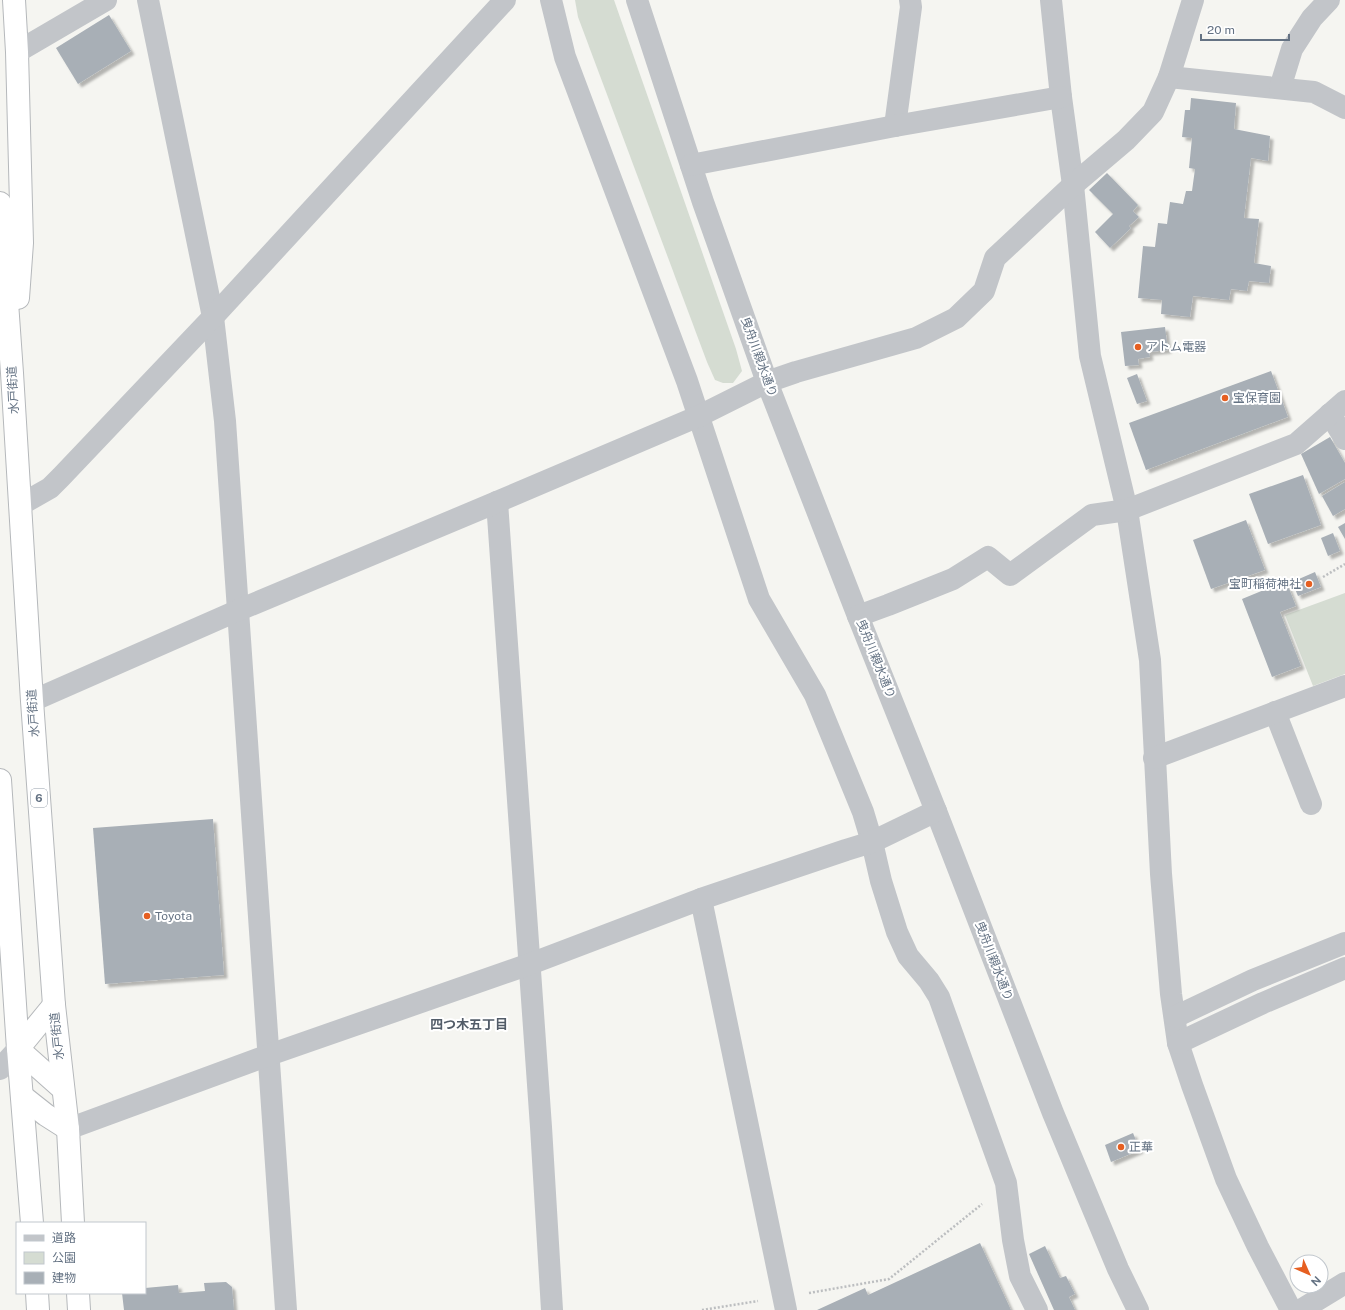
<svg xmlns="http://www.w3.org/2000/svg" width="1345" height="1310" viewBox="0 0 1345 1310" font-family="'Public Sans','Noto Sans JP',sans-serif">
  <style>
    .green { fill: #d5dcd2 }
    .building { fill: #a8afb6; filter: url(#shadow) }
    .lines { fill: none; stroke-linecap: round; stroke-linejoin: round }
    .highway-casing { stroke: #b5b8bb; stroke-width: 24 }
    .path { stroke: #bcbec0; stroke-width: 2.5; stroke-dasharray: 2 2; stroke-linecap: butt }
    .minor { stroke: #c2c5c9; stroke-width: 22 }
    .highway { stroke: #fff; stroke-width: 22 }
    .poi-dot { fill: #e65f21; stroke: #fff; stroke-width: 1.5 }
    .labels { text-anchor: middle; stroke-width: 4; stroke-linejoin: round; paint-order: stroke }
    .shield { fill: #fff; stroke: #929ca8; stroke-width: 1 }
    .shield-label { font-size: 11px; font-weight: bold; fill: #647283 }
    .poi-label { font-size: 12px; fill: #647283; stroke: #fff; text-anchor: start }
    .street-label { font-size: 12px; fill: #647283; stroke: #fff }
    .neighbourhood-label { font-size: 13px; font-weight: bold; fill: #525c68; stroke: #fff }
  </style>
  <defs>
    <filter id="shadow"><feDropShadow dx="3.5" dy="3.5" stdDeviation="1" flood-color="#0004"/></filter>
  </defs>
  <rect width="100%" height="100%" fill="#f5f5f1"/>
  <g class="green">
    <path d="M575 0H614L736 349 742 371 733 383H723L715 380 707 362 578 17Z"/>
    <path d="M1345 593V674L1313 686 1285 615Z"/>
  </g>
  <g class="building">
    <path d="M109 15 131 51 78 84 56 48Z"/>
    <path d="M1191 98 1236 103 1234 129 1270 136 1268 161 1251 158 1244 218 1259 219 1254 263 1271 266 1269 283 1249 281 1247 291 1231 289 1229 300 1193 296 1190 317 1161 314 1162 300 1138 298 1143 246 1155 247 1158 223 1167 224 1170 202 1183 204 1186 191H1192L1195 169 1189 168 1192 138 1182 137 1185 110H1190Z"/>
    <path d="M1107 173 1138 205 1133 211 1139 217 1129 226 1131 228 1110 248 1095 232 1113 214 1089 190Z"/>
    <path d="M1165 327 1168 350 1149 352 1150 357 1138 359 1139 365 1125 366 1121 332Z"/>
    <path d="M1271 371 1288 417 1146 470 1129 423Z"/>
    <path d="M1137 374 1147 401 1137 404 1127 378Z"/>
    <path d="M1330 437 1345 463V479L1319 494 1301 454Z"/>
    <path d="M1303 475 1321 525 1268 544 1249 494Z"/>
    <path d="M1345 482V509L1333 516 1322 496Z"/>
    <path d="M1246 520 1265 570 1211 589 1193 540Z"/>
    <path d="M1345 523V539L1338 527Z"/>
    <path d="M1333 533 1340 551 1328 556 1321 538Z"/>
    <path d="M1315 572 1321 587 1298 596 1292 582Z"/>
    <path d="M1286 581 1296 606 1280 612 1301 666 1272 677 1242 599Z"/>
    <path d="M213 819 224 975 105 984 93 828Z"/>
    <path d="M1133 1133 1140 1150 1111 1162 1105 1145Z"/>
    <path d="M980 1243 1011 1310H817L865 1288 868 1295Z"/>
    <path d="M1045 1246 1060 1278 1066 1276 1075 1294 1069 1297 1075 1310H1054L1029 1254Z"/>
    <path d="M226 1282 232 1287 234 1310H124L122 1293H145V1288L178 1285 179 1293 205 1291 204 1283Z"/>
  </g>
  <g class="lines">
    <g class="highway-casing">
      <g id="highway">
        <path d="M14 0 17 52 22 243 18 298"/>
        <path d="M0 203 12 373 32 701 54 1005 68 1129 73 1223"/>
        <path d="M0 780 18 1049 32 1223"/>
        <path d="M54 1005 18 1049 63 1089"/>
        <path d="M22 1096 46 1115 68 1129"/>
        <path d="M37 1293 38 1310"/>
        <path d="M78 1293 79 1310"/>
      </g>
    </g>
    <g class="path">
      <path d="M1323 577 1345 564"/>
      <path d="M809 1293 889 1279 982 1204"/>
      <path d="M702 1310 758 1301"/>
    </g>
    <g class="minor">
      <path d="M148 0 213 317 225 421 286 1310"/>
      <path d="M551 0 565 57 687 381 759 599 815 695 863 812 872 842 881 881 897 932 908 956 929 981 939 997 1006 1183 1013 1240 1020 1276 1037 1310"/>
      <path d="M637 0 703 202 767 382 858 616 936 811 1053 1113 1118 1269 1138 1310"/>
      <path d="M1051 0 1061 97 1073 185 1090 356 1127 510 1150 660 1161 874 1171 994 1178 1043 1192 1085 1226 1179 1258 1247 1291 1310"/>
      <path d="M17 52 106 0"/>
      <path d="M1169 77 1314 92 1345 108"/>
      <path d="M1280 88 1292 49 1312 18 1329 0"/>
      <path d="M895 126 911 7 910 0"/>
      <path d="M691 165 895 126 1061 97"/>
      <path d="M1330 414 1345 439"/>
      <path d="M497 502 541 1127 552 1310"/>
      <path d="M20 505 50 488 61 477 213 317 505 0"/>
      <path d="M858 616 888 605 953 579 988 557 1010 575 1092 515 1127 510 1296 444 1345 401"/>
      <path d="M32 701 239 610 497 502 699 416 767 382 796 372 916 338 956 318 984 291 995 258 1073 185 1126 140 1153 112 1169 77 1193 0"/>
      <path d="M1275 712 1311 804"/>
      <path d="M1154 758 1345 686"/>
      <path d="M701 899 786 1310"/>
      <path d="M1175 1017 1253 980 1345 943"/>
      <path d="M1178 1043 1263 1003 1345 968"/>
      <path d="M0 1069 18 1049"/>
      <path d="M68 1129 269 1055 530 964 701 899 846 850 872 842 936 811"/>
      <path d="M1301 1310 1345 1283"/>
    </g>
    <use href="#highway" class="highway"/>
  </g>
  <g class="poi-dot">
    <circle cx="1138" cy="347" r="4"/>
    <circle cx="1225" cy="398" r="4"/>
    <circle cx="1309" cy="584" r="4"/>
    <circle cx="147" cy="916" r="4"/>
    <circle cx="1121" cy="1147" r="4"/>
  </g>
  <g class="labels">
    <rect class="shield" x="31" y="789" width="16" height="18" rx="3"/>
    <g class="shield-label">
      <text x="39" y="802">6</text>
    </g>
    <g class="poi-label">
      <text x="1146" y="351">アトム電器</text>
      <text x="1233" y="402">宝保育園</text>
      <text x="1301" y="588" text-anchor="end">宝町稲荷神社</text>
      <text x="155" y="920">Toyota</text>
      <text x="1129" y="1151">正華</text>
    </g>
    <g class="street-label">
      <text transform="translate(759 357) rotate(70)" y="4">曳舟川親水通り</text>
      <text transform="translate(13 390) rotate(-93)" y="4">水戸街道</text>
      <text transform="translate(876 659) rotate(68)" y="4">曳舟川親水通り</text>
      <text transform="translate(33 713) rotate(-94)" y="4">水戸街道</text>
      <text transform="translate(994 961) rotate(69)" y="4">曳舟川親水通り</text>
      <text transform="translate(57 1036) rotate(-96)" y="4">水戸街道</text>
    </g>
    <g class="neighbourhood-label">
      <text x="469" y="1029">四つ木五丁目</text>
    </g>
  </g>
  <rect x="16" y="1222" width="130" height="72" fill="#ffffff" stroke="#c1c7cd"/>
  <rect x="24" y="1235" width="20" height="6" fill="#c2c5c9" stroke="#c1c7cd"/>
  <text x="52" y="1242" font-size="12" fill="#647283">道路</text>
  <rect x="24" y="1252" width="20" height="12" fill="#d5dcd2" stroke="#c1c7cd"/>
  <text x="52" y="1262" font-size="12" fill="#647283">公園</text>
  <rect x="24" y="1272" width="20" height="12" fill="#a8afb6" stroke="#c1c7cd"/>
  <text x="52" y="1282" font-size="12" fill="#647283">建物</text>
  <g transform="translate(1309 1274) rotate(135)"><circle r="19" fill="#ffffff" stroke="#c1c7cd"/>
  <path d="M0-3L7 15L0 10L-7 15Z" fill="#e65f21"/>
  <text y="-6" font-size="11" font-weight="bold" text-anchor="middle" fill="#647283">N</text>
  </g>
  <path d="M1201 34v6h88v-6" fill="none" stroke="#647283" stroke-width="2"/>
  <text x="1207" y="34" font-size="12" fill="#647283" stroke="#ffffff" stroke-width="3" paint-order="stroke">20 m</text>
</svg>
